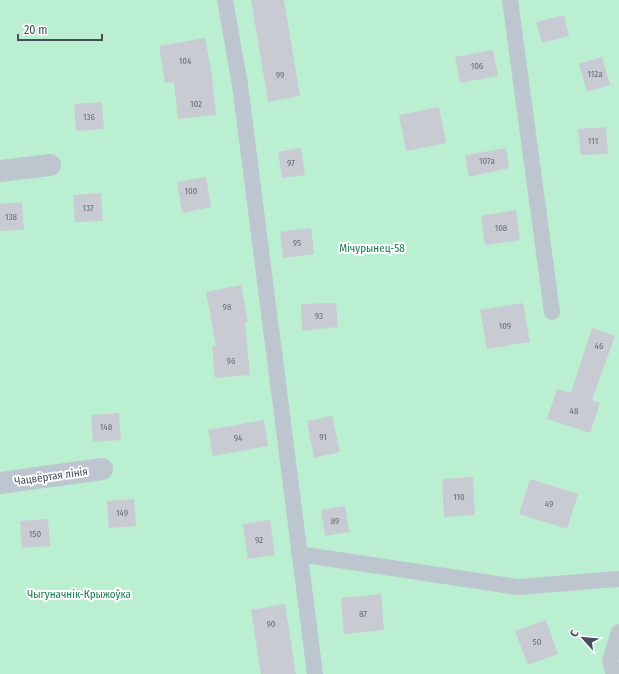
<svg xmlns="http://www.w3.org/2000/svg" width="619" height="674" viewBox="0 0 619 674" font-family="'Fira Sans Condensed',sans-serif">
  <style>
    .green { fill: #baefd2 }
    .building { fill: #c9cbd3 }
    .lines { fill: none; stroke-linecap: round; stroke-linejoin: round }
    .service { stroke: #bdc6cf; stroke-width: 16 }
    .minor { stroke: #bdc6cf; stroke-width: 22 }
    .labels { text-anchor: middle; stroke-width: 4; stroke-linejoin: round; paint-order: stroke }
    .number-label { font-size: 9px; fill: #666d78 }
    .park-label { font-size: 11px; fill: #167c51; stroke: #fff }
    .street-label { font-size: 11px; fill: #454e5a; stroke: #fff }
  </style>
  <rect width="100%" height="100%" fill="#f0eded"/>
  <rect class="green" x="0" y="0" width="619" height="674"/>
  <g class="building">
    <path d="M251 0H284L300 96 268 102Z"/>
    <path d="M564 15 569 36 542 43 536 22Z"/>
    <path d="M205 38 212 76 216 115 178 119 174 82 165 83 159 46Z"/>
    <path d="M493 50 498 76 460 83 455 57Z"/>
    <path d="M602 57 610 85 587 92 579 64Z"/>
    <path d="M102 102 104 129 76 131 74 104Z"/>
    <path d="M439 107 446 143 406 151 399 115Z"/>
    <path d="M606 127 608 154 581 155 578 129Z"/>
    <path d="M301 148 305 175 282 178 278 152Z"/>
    <path d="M506 148 509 168 469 177 465 155Z"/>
    <path d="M206 177 211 207 182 213 177 182Z"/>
    <path d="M101 193 103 221 75 222 73 195Z"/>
    <path d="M22 202 24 230 0 231V204Z"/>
    <path d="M516 210 520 240 485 245 481 216Z"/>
    <path d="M311 228 314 254 283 258 280 232Z"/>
    <path d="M241 285 248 322H245L250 375 215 378 212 346H216L206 292Z"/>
    <path d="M336 303 338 327 302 331 301 304Z"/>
    <path d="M523 303 530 342 487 349 480 310Z"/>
    <path d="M592 328 615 336 592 400 600 403 590 433 547 419 557 389 571 393Z"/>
    <path d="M119 413 121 440 93 442 91 415Z"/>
    <path d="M332 416 340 452 314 458 307 421Z"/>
    <path d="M264 420 268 446 213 456 208 430Z"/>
    <path d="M473 477 475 515 444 517 442 479Z"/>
    <path d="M530 479 578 494 567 529 519 514Z"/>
    <path d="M134 499 136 526 109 528 107 501Z"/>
    <path d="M345 506 349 532 325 536 321 510Z"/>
    <path d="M48 519 50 546 22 548 20 521Z"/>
    <path d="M270 520 275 555 248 559 243 524Z"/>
    <path d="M381 594 384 630 344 634 341 598Z"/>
    <path d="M285 604 296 674H261L251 610Z"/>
    <path d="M546 620 558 654 528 665 515 631Z"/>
  </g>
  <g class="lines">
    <g class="service">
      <path d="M225 0 240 85 315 674"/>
      <path d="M510 0 552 312"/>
      <path d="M299 554 518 587 619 579"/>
      <path d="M614 674 610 661 619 632"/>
    </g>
    <g class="minor">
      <path d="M0 171 50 165"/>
      <path d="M0 483 102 469"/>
    </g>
  </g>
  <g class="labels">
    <g class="number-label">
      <text x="185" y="64">104</text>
      <text x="477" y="69">106</text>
      <text x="595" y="77">112а</text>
      <text x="280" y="78">99</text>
      <text x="196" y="107">102</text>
      <text x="89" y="120">136</text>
      <text x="593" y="144">111</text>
      <text x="487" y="164">107а</text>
      <text x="291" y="166">97</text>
      <text x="191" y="194">100</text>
      <text x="88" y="211">137</text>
      <text x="11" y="220">138</text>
      <text x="501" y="231">108</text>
      <text x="297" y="246">95</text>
      <text x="227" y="310">98</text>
      <text x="319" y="319">93</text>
      <text x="505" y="329">109</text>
      <text x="599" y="349">46</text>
      <text x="231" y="364">96</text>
      <text x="574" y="414">48</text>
      <text x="106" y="430">148</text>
      <text x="323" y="440">91</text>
      <text x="238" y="441">94</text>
      <text x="459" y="500">110</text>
      <text x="549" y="507">49</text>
      <text x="122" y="516">149</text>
      <text x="335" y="524">89</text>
      <text x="35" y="537">150</text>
      <text x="259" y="543">92</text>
      <text x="363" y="617">87</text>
      <text x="271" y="627">90</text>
      <text x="537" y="645">50</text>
    </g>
    <g class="park-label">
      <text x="372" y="252">Мічурынец-58</text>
      <text x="79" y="598">Чыгуначнік-Крыжоўка</text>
    </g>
    <g class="street-label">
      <text transform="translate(51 476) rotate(-8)" y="4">Чацвёртая лінія</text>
    </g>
  </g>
  <g transform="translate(583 638) rotate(297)" stroke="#ffffff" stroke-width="3" paint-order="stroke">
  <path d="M0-3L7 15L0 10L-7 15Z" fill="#454e5a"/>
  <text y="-6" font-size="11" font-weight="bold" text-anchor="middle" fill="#454e5a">С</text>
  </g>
  <path d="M18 34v6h84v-6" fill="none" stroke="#454e5a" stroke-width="2"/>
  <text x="24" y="34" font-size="12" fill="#454e5a" stroke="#ffffff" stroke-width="3" paint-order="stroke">20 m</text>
</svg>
